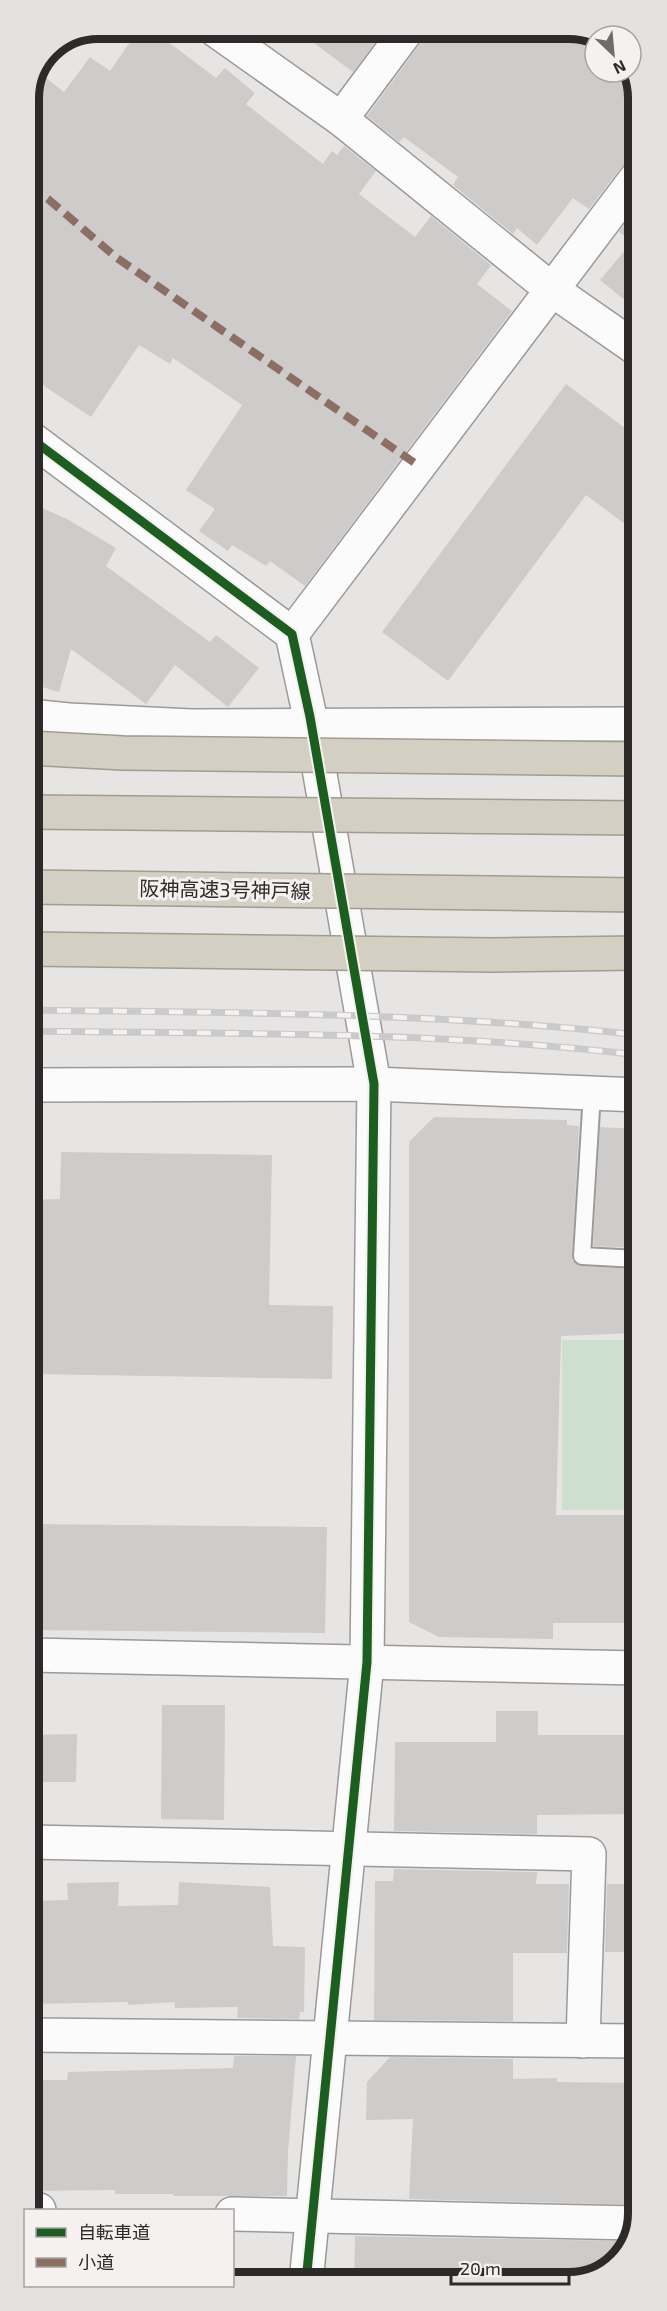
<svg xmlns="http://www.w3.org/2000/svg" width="667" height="2311" viewBox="0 0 667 2311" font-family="'Exo 2','Noto Sans JP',sans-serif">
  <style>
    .green { fill: #cde0d0 }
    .building { fill: #cdcccb }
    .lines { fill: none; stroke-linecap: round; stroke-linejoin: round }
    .service-casing { stroke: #9c9a99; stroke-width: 20 }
    .minor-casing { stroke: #9c9a99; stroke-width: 36 }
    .service { stroke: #fbfbfb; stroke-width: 16 }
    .minor { stroke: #fbfbfb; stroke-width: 33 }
    .rail-casing { stroke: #cbcaca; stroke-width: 7 }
    .rail { stroke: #f5f1f0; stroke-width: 4.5; stroke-dasharray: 14; stroke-linecap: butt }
    .motorway-bridge-casing { stroke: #a29c8e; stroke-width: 36; stroke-linecap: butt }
    .motorway-bridge { stroke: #d3cfc2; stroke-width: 33 }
    .quiet { stroke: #8d6e63; stroke-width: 8; stroke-dasharray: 15 8; stroke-linecap: butt }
    .cycleway-casing { stroke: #f5f1f0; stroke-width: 13 }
    .cycleway { stroke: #1b5e20; stroke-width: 9 }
    .labels { text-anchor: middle; stroke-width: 6; stroke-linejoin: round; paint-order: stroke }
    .street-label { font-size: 20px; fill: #2c2b2a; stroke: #f5f1f0 }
    .rim { fill: none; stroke: #2c2b2a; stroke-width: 8 }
  </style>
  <rect width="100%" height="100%" fill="#e7e5e3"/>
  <rect class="green" x="562" y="1340" width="76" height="170"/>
  <g class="building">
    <path d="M139 29H151L216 78 225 68 255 93 246 104 323 164 332 151 337 155 344 146 376 171 359 194 415 237 431 216 491 265 477 284 512 311 305 586 270 561 266 566 232 545 228 551 199 531 215 509 186 490 242 405 173 358 170 364 139 345 91 417 29 376V102L46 78 64 92 90 57 110 71Z"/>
    <path d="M295 29H385L353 72Z"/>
    <path d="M426 29H578L587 33 595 40V72H630L637 84V159L629 160 622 166 589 209 573 198 537 245 517 228 513 234 453 185 458 177 404 137 399 142 367 116 423 40Z"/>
    <path d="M637 208V310L600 280 632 242 619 232Z"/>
    <path d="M566 384 637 437V533L586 495 448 681 382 632Z"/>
    <path d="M29 502 67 519 116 548 106 566 210 642 216 635 259 668 228 707 175 665 146 704 71 649 59 692 29 683Z"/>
    <path d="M434 1117 567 1120V1125L579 1126 572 1260 581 1266 638 1269V1333L561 1336 556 1515H638V1623H553V1639L439 1637 409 1622V1142Z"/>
    <path d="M600 1127 638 1129V1248L593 1246Z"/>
    <path d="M61 1152 272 1155 269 1305 333 1306 332 1379 29 1374V1200L60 1199Z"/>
    <path d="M29 1524 327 1527 325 1633 30 1630Z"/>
    <path d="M162 1705H225L224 1820 161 1819Z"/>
    <path d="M496 1711H538V1735H638V1814L537 1815V1834L394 1831 395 1742H496Z"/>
    <path d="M77 1734 76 1782H30V1735Z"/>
    <path d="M394 1869 537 1872 536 1884H569L567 1953H513V2021L374 2020 375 1881H393Z"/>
    <path d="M119 1882 118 1906 178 1905 179 1882 270 1887 273 1946 305 1947 304 2012H300L299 2019 237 2018 238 2007 175 2008V2002L128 2005V2002L30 2004V1901L68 1900 67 1883Z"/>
    <path d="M607 1884H638V1952H605Z"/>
    <path d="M234 2056H296L288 2151 287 2196H173V2194H115V2190L30 2191V2080H67L68 2072 233 2068Z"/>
    <path d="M390 2057 513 2059V2079L557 2078V2082L638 2083V2205L409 2199 413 2119 366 2120 367 2082Z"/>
    <path d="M355 2236 620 2241V2258L583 2281 354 2282Z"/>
  </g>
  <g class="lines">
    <g class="service-casing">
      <path id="service" d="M592 1093 582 1256 638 1259"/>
    </g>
    <g class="minor-casing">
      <g id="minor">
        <path d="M214 29 341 119 551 289 637 349"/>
        <path d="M341 119 408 29"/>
        <path d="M29 437 292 634 310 717 374 1084 367 1662 306 2282"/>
        <path d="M292 634 637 177"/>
        <path d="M29 716 69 720 191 726 638 724"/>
        <path d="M29 1085 374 1084 638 1095"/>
        <path d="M30 1655 638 1668"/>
        <path d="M30 1842 589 1854 583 2041"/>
        <path d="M30 2035 638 2041"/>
        <path d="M30 2210H39"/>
        <path d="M232 2214 635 2223"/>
      </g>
    </g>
    <use href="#service" class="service"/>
    <use href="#minor" class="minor"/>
    <g class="rail-casing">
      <g id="rail">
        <path d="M29 1010C232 1013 436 1012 638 1035"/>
        <path d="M29 1031C232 1034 436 1031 638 1055"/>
      </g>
    </g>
    <use href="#rail" class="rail"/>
    <g class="motorway-bridge-casing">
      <g id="motorway-bridge">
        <path d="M29 748 123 753 638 759"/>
        <path d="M29 812 638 818"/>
        <path d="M29 887 638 895"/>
        <path d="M29 949 493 955 638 953"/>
      </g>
    </g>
    <use href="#motorway-bridge" class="motorway-bridge"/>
    <path class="quiet" d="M29 185 48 199 117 258 419 466"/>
    <g class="cycleway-casing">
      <path id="cycleway" d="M29 437 292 634 310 717 374 1084 367 1662 306 2282"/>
    </g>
    <use href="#cycleway" class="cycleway"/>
  </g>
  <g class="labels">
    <g class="street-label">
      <text transform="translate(225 890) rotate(1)" y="7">阪神高速3号神戸線</text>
    </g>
  </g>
  <path d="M0 0H667V2311H0ZM98 39H569A59 59 0 0 1 628 98V2213A59 59 0 0 1 569 2272H98A59 59 0 0 1 39 2213V98A59 59 0 0 1 98 39Z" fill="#e5e1e0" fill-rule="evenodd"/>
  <path class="rim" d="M98 39H569A59 59 0 0 1 628 98V2213A59 59 0 0 1 569 2272H98A59 59 0 0 1 39 2213V98A59 59 0 0 1 98 39Z"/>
  <rect x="24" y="2209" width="210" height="78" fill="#f5f1f0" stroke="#a5a2a1" stroke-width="1.5"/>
  <rect x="36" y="2228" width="30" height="9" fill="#1b5e20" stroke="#a5a2a1" stroke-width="1.5"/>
  <text x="78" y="2239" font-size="18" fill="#2c2b2a">自転車道</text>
  <rect x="36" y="2258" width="30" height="9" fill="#8d6e63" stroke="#a5a2a1" stroke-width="1.5"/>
  <text x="78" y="2269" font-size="18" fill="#2c2b2a">小道</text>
  <g transform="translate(613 54) rotate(154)"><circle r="28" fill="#f5f1f0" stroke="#a5a2a1" stroke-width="1.5"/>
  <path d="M0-4.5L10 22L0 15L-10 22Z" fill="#6d6c6b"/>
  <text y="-9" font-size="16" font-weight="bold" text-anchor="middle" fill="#2c2b2a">N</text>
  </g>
  <path d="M451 2275v9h118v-9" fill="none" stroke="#2c2b2a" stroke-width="3"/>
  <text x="460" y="2275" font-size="18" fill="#2c2b2a" stroke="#f5f1f0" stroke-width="4.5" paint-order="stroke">20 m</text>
</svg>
